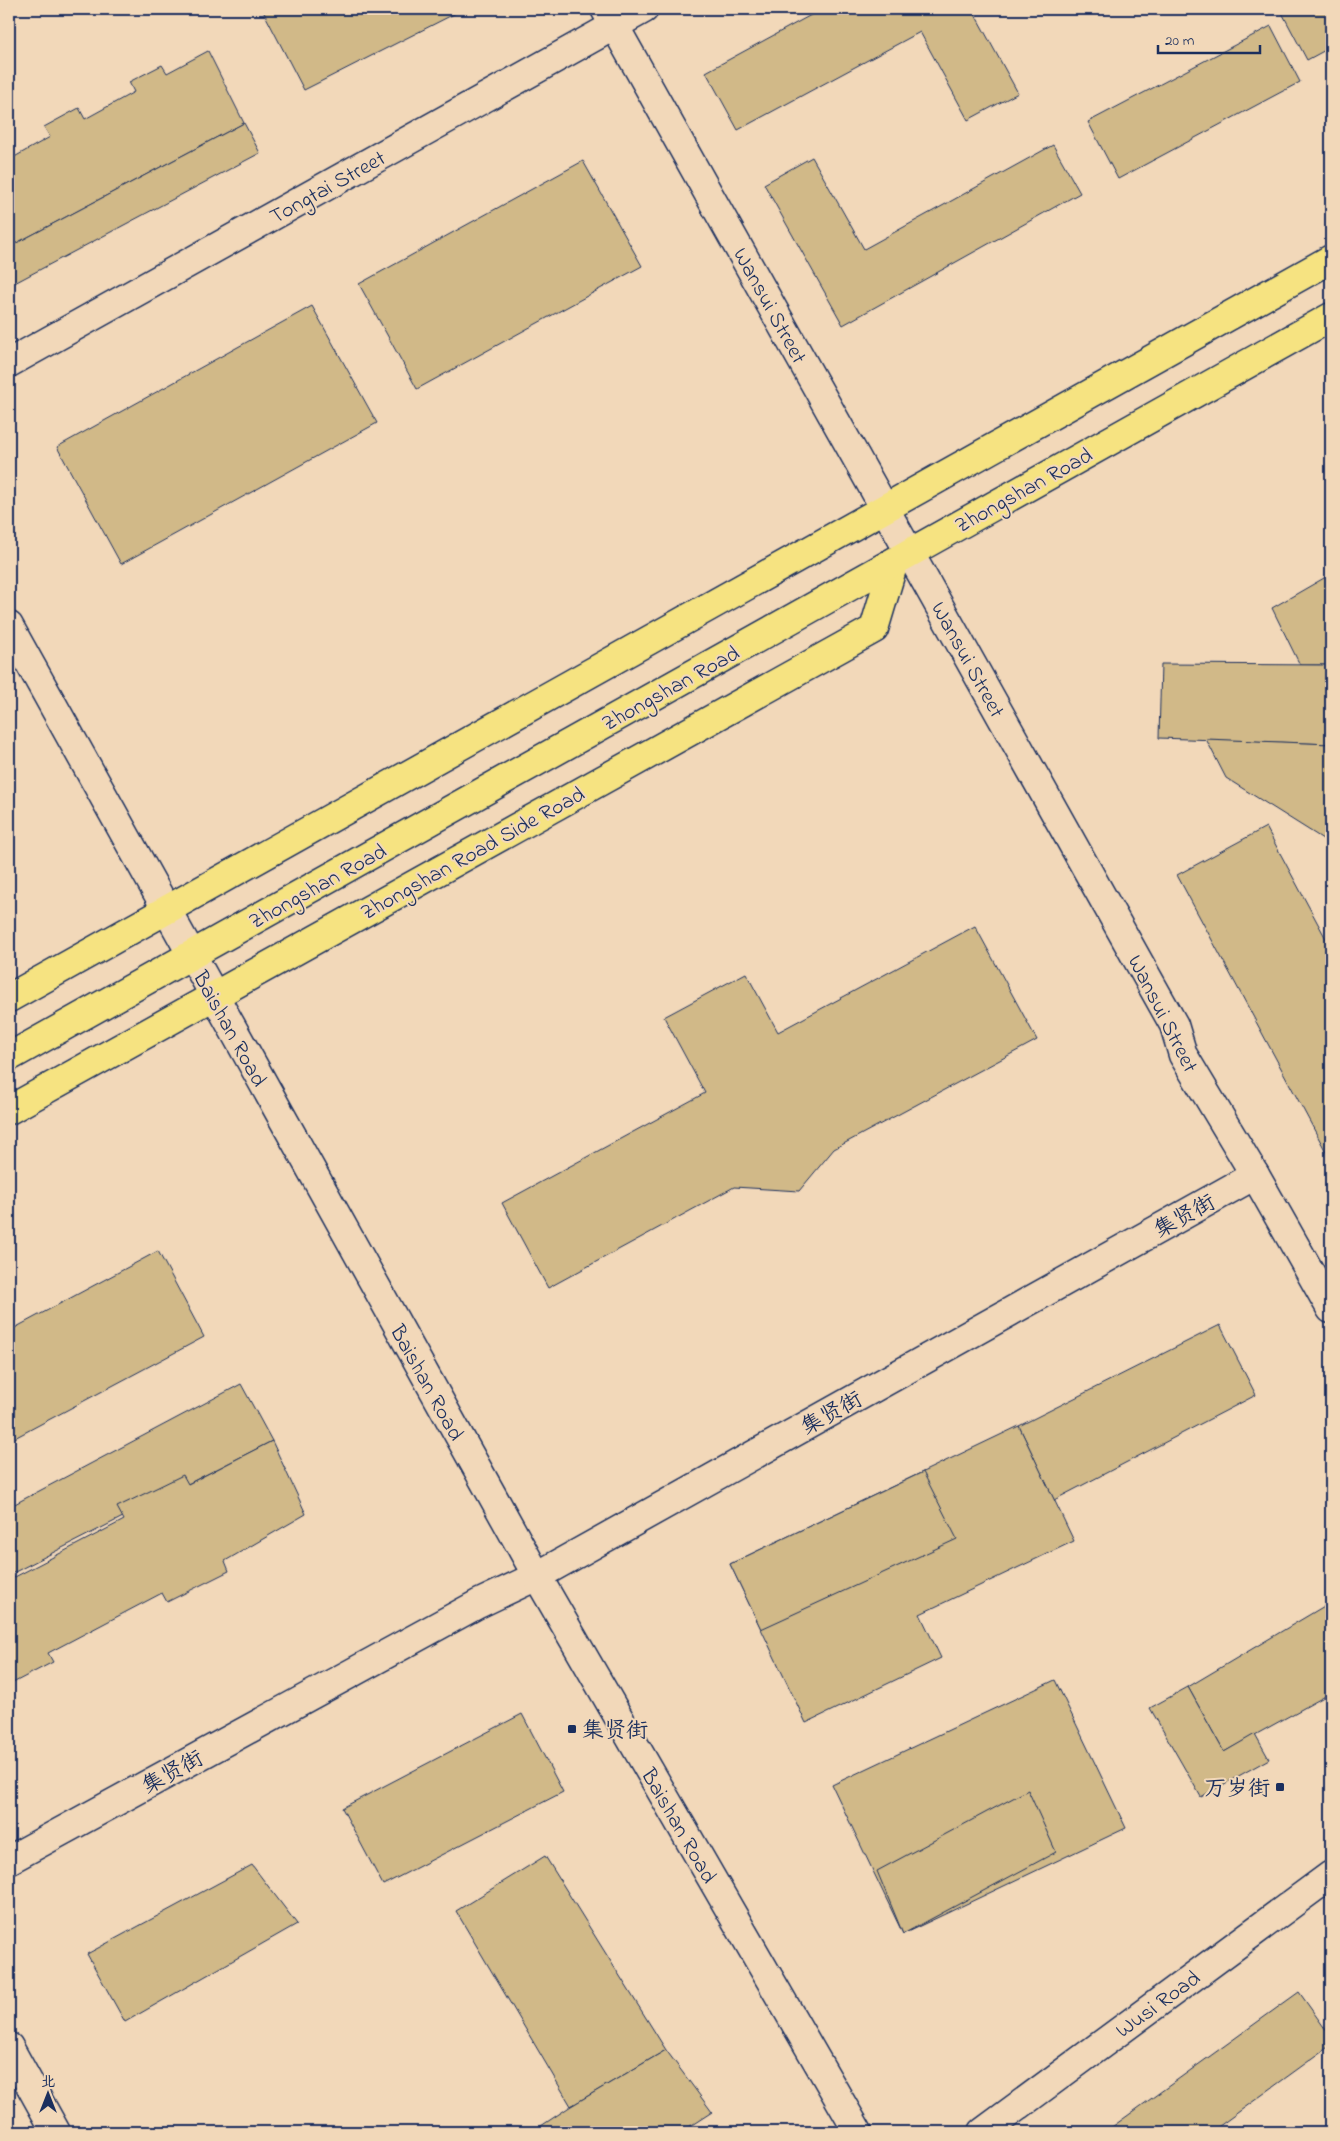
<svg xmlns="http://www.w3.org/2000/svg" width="1340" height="2141" viewBox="0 0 1340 2141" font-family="'Indie Flower','LXGW WenKai TC',sans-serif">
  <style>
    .building { fill: #d1b988; stroke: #1b2f5e }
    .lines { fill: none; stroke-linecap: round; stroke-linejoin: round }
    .street-casing { stroke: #1b2f5e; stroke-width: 31 }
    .secondary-casing { stroke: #1b2f5e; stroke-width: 31 }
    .primary-casing { stroke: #1b2f5e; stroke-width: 31 }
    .highway-casing { stroke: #1b2f5e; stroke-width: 31 }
    .street { stroke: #f2d8b9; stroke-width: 28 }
    .secondary { stroke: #f2d8b9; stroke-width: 28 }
    .primary { stroke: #f6e381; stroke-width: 28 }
    .highway { stroke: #f6e381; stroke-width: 28 }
    .poi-dot { fill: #1b2f5e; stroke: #f2d8b9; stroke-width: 2 }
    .labels { text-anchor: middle; stroke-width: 4; stroke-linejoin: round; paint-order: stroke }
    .street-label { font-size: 22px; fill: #1b2f5e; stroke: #f2d8b9 }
    .poi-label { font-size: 22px; fill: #1b2f5e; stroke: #f2d8b9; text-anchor: start }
  </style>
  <rect width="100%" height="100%" fill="#f2d8b9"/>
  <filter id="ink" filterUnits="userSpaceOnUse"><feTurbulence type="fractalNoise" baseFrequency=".02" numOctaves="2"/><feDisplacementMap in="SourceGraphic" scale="10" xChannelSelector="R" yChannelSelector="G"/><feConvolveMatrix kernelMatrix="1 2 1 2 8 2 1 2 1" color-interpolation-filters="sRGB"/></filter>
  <g filter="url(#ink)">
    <g class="building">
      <path d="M262 9H464L304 90Z"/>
      <path d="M822 9H972L1018 93 968 120 920 32 738 130 706 72Z"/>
      <path d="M1280 9H1331V47L1307 60Z"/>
      <path d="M1271 26 1300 82 1118 179 1088 122Z"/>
      <path d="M208 51 244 123 9 247V160L50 137 44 127 79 108 85 119 134 92 129 82 162 65 167 73Z"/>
      <path d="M244 123 260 153 9 286V247Z"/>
      <path d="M1053 145 1080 193 843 325 764 184 812 157 864 249Z"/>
      <path d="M583 161 642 266 417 389 359 284Z"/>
      <path d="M312 306 377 423 121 564 57 447Z"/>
      <path d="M1331 574V661L1325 665H1300L1272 608Z"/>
      <path d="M1331 661V744L1159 738 1161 664 1325 665Z"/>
      <path d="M1206 739 1331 744V844L1226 778Z"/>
      <path d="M1266 827 1331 948V1161L1177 875Z"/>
      <path d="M975 926 1037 1040 834 1149 799 1191 734 1187 548 1288 502 1203 705 1093 664 1017 746 973 778 1032Z"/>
      <path d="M158 1251 204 1337 9 1441V1331Z"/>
      <path d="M1220 1325 1256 1395 1054 1500 1019 1426Z"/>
      <path d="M241 1384 272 1441 9 1575V1507Z"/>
      <path d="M1019 1426 1074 1541 920 1614 941 1658 806 1723 730 1564Z"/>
      <path d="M272 1441 306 1514 225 1561 229 1571 167 1602 162 1593 48 1653 53 1662 9 1685V1575L11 1579 124 1520 117 1507 183 1475 188 1484Z"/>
      <path d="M923 1472 957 1539 761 1629 730 1564Z"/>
      <path d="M1331 1602V1693L1224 1752 1188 1687Z"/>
      <path d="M1055 1680 1126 1828 903 1934 832 1785Z"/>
      <path d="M1188 1687 1224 1752 1255 1734 1269 1759 1201 1797 1150 1708Z"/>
      <path d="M522 1714 563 1792 383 1885 342 1808Z"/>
      <path d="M1028 1790 1056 1852 903 1934 877 1871Z"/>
      <path d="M545 1856 666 2050 571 2106 456 1911Z"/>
      <path d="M252 1865 297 1924 125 2022 87 1954Z"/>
      <path d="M1299 1992 1331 2037V2045L1211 2132H1105Z"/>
      <path d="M666 2050 712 2112 681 2132H532L571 2106Z"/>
    </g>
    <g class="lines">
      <g class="street-casing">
        <path id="street" d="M9 1860 478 1604 537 1576 1255 1175"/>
      </g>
      <g class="secondary-casing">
        <g id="secondary">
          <path d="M605 9 1174 1025 1183 1055 1255 1175 1331 1309"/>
          <path d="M9 363 644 9"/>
          <path d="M9 626 537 1576 858 2132"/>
          <path d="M9 2047 56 2132"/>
          <path d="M983 2132 1331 1875"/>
        </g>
      </g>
      <g class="primary-casing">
        <path id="primary" d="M9 1110 874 629 894 562"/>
      </g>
      <g class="highway-casing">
        <g id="highway">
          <path d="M9 998 1331 259"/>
          <path d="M9 1057 1331 317"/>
        </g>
      </g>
      <use href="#street" class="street"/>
      <use href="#secondary" class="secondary"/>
      <use href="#primary" class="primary"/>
      <use href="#highway" class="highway"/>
    </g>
  </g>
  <g class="poi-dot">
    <rect x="567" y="1724" width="10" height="10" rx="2.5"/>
    <rect x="1275" y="1782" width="10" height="10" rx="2.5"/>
  </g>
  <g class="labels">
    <g class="street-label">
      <text transform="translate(327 186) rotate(-29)" y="8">Tongtai Street</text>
      <text transform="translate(771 305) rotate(61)" y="8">Wansui Street</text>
      <text transform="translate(1023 489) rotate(-29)" y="8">Zhongshan Road</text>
      <text transform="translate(969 659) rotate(61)" y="8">Wansui Street</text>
      <text transform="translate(670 687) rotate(-29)" y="8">Zhongshan Road</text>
      <text transform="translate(472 852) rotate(-29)" y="8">Zhongshan Road Side Road</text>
      <text transform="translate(317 885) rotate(-29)" y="8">Zhongshan Road</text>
      <text transform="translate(1164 1013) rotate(63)" y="8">Wansui Street</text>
      <text transform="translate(231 1028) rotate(61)" y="8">Baishan Road</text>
      <text transform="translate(1184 1215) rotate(-29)" y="8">集贤街</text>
      <text transform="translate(428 1382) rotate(61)" y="8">Baishan Road</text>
      <text transform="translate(831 1412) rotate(-29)" y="8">集贤街</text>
      <text transform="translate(172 1771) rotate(-29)" y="8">集贤街</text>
      <text transform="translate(680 1825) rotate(60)" y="8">Baishan Road</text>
      <text transform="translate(1157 2003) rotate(-36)" y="8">Wusi Road</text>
    </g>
    <g class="poi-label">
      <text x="582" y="1737">集贤街</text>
      <text x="1270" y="1795" text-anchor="end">万岁街</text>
    </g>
  </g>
  <rect width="1340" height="2141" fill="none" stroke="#f2d8b9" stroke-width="30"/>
  <rect x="15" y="15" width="1310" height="2111" fill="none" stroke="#1b2f5e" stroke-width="2" filter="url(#ink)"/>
  <g transform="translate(48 2094)" stroke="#f2d8b9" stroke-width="4" paint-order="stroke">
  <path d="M0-4L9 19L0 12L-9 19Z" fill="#1b2f5e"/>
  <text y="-8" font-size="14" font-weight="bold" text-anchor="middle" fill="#1b2f5e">北</text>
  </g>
  <path d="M1158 45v8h102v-8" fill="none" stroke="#1b2f5e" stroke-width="2.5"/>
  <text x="1165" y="45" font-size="15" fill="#1b2f5e" stroke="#f2d8b9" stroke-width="4" paint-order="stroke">20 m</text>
</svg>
